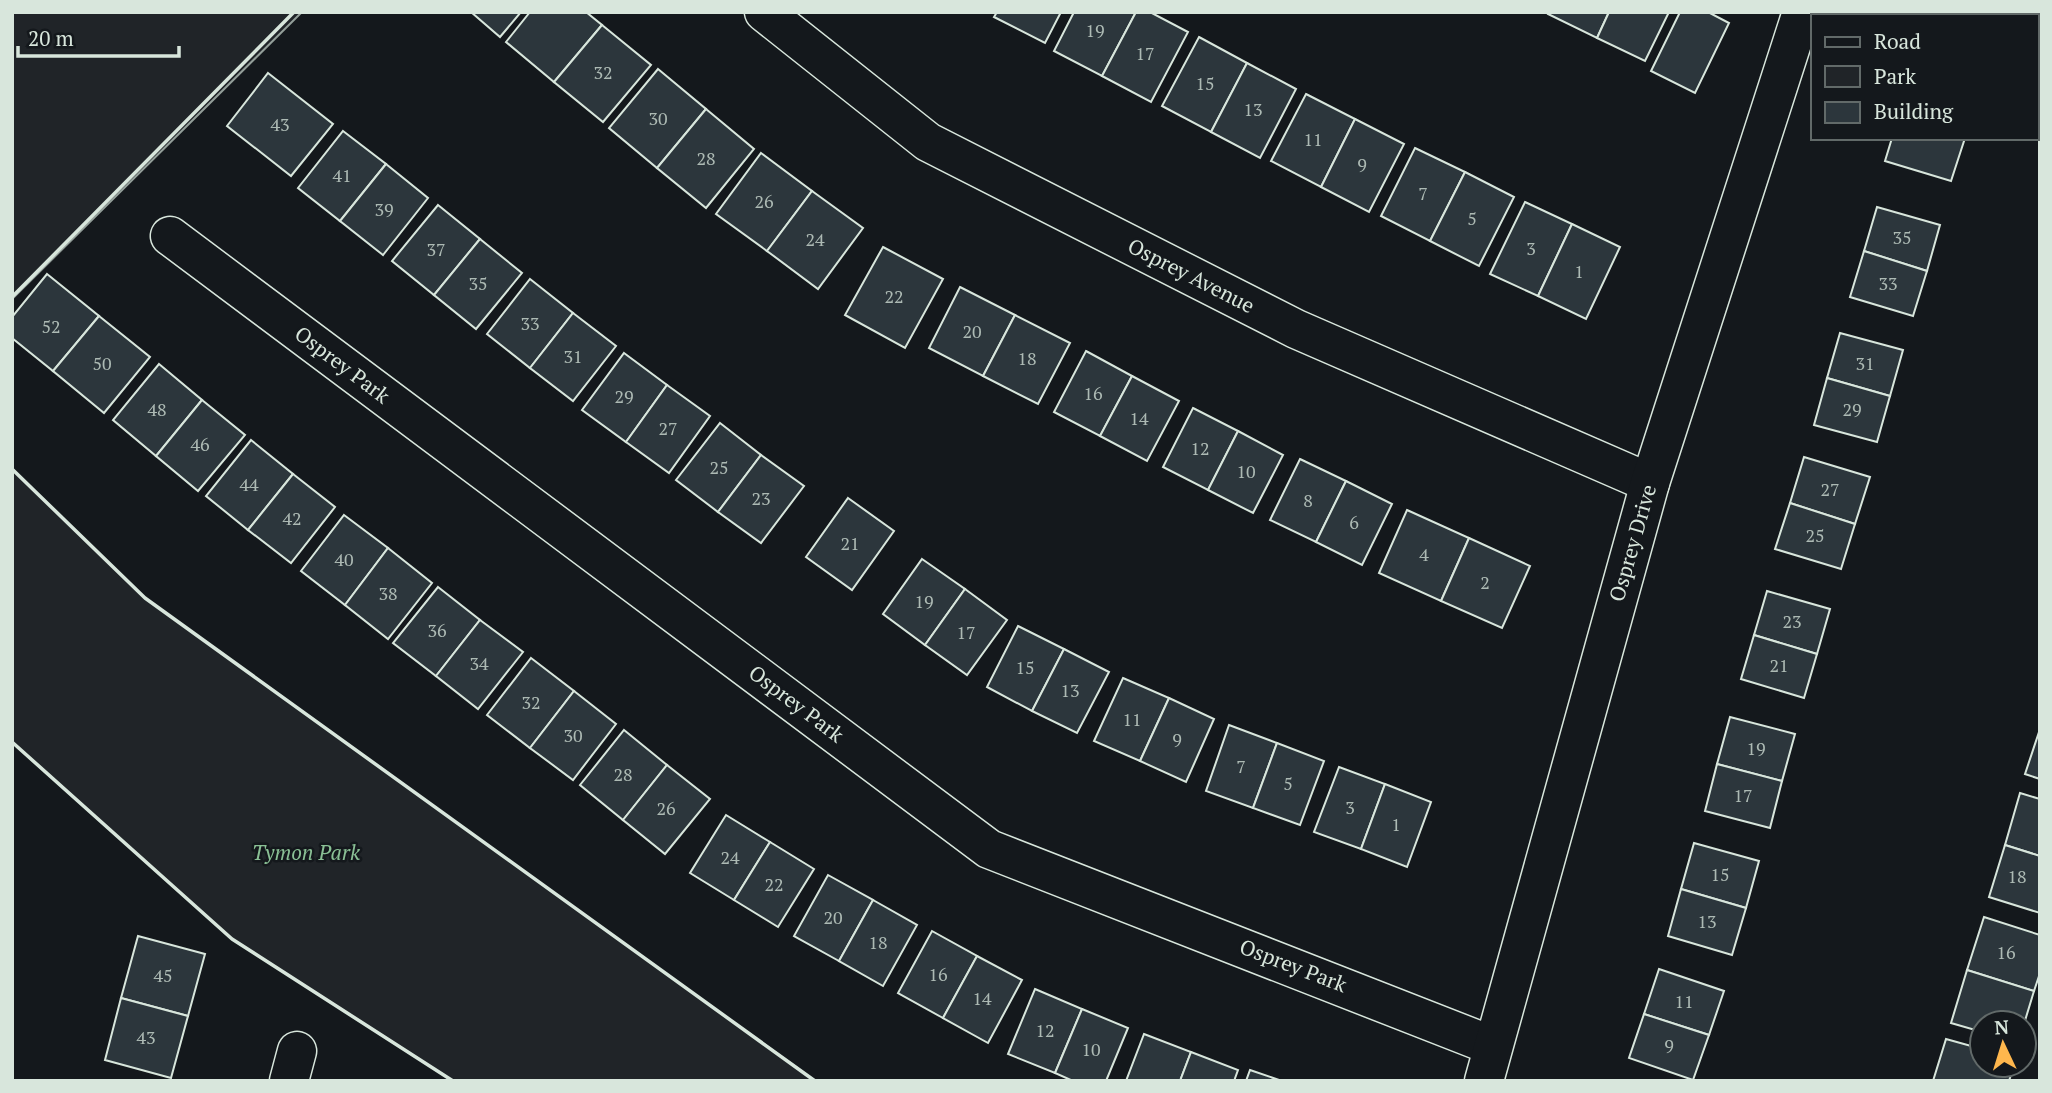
<svg xmlns="http://www.w3.org/2000/svg" width="2052" height="1093" viewBox="0 0 2052 1093" font-family="'PT Serif',serif">
  <style>
    .green { fill: #202428; stroke: #939e99; stroke-width: 2 }
    .building { fill: #2c363c; stroke: #d8e6dc; stroke-width: 2 }
    .lines { fill: none; stroke-linecap: round; stroke-linejoin: round }
    .minor-casing { stroke: #d8e6dc; stroke-width: 41 }
    .minor { stroke: #14181c; stroke-width: 38 }
    .wall { stroke: #d8e6dc; stroke-width: 3.5 }
    .labels { text-anchor: middle; stroke-width: 5; stroke-linejoin: round; paint-order: stroke }
    .number-label { font-size: 18px; fill: #adbab4 }
    .street-label { font-size: 21px; fill: #d8e6dc; stroke: #14181c }
    .park-label { font-size: 21px; font-style: italic; fill: #8ac095; stroke: #14181c }
  </style>
  <rect width="100%" height="100%" fill="#14181c"/>
  <g class="green">
    <path d="M12 12H302L12 299Z"/>
    <path d="M12 469 145 598 815 1081H453L232 939 12 742Z"/>
  </g>
  <g class="building">
    <path d="M471 12H521L500 37Z"/>
    <path d="M530 12H586L602 25 554 82 506 42Z"/>
    <path d="M997 12H1061L1045 43 994 17Z"/>
    <path d="M1074 12H1136L1102 76 1054 51Z"/>
    <path d="M1136 12H1150L1188 32 1151 102 1102 76Z"/>
    <path d="M1549 12H1609L1597 38 1548 14Z"/>
    <path d="M1609 12H1669L1645 61 1597 38Z"/>
    <path d="M1680 12H1708L1729 23 1695 93 1651 71Z"/>
    <path d="M1952 12H1998L1997 16H1963Z"/>
    <path d="M602 25 651 65 603 122 554 82Z"/>
    <path d="M1199 37 1247 63 1211 132 1162 106Z"/>
    <path d="M1247 63 1296 89 1260 158 1211 132Z"/>
    <path d="M658 69 706 109 657 168 609 128Z"/>
    <path d="M268 73 333 124 291 176 227 126Z"/>
    <path d="M1306 94 1355 119 1321 187 1271 161Z"/>
    <path d="M706 109 754 149 706 208 657 168Z"/>
    <path d="M1355 119 1404 144 1369 212 1321 187Z"/>
    <path d="M343 131 386 164 340 221 298 188Z"/>
    <path d="M1892 138H1965L1951 181 1885 161Z"/>
    <path d="M1415 148 1465 172 1430 241 1381 216Z"/>
    <path d="M761 153 812 191 767 251 716 214Z"/>
    <path d="M386 164 428 198 383 255 340 221Z"/>
    <path d="M1465 172 1514 197 1479 266 1430 241Z"/>
    <path d="M812 191 863 228 818 289 767 251Z"/>
    <path d="M1525 202 1572 224 1538 296 1490 274Z"/>
    <path d="M438 205 480 239 434 295 392 261Z"/>
    <path d="M1877 207 1940 225 1927 271 1864 251Z"/>
    <path d="M1572 224 1620 247 1586 319 1538 296Z"/>
    <path d="M480 239 522 273 476 329 434 295Z"/>
    <path d="M883 247 943 279 905 348 845 315Z"/>
    <path d="M1864 251 1927 271 1913 316 1850 297Z"/>
    <path d="M47 274 99 316 53 371 12 338V317Z"/>
    <path d="M530 279 573 313 530 368 487 334Z"/>
    <path d="M960 287 1015 315 983 376 929 348Z"/>
    <path d="M573 313 616 346 573 401 530 368Z"/>
    <path d="M1015 315 1070 343 1038 404 983 376Z"/>
    <path d="M99 316 150 357 104 413 53 371Z"/>
    <path d="M1840 333 1903 350 1890 396 1827 378Z"/>
    <path d="M1086 351 1132 376 1100 436 1054 412Z"/>
    <path d="M624 353 667 385 626 442 582 410Z"/>
    <path d="M159 364 202 400 156 456 113 420Z"/>
    <path d="M1132 376 1179 401 1147 461 1100 436Z"/>
    <path d="M1827 378 1890 396 1877 442 1814 425Z"/>
    <path d="M667 385 710 416 669 473 626 442Z"/>
    <path d="M202 400 245 435 198 491 156 456Z"/>
    <path d="M1193 408 1238 431 1208 490 1163 467Z"/>
    <path d="M720 423 761 455 718 512 676 480Z"/>
    <path d="M1238 431 1283 455 1253 513 1208 490Z"/>
    <path d="M251 440 293 474 248 530 206 496Z"/>
    <path d="M761 455 804 486 761 543 718 512Z"/>
    <path d="M1804 457 1870 477 1855 524 1790 503Z"/>
    <path d="M1300 459 1346 481 1316 542 1270 520Z"/>
    <path d="M293 474 335 507 291 563 248 530Z"/>
    <path d="M1346 481 1392 504 1362 565 1316 542Z"/>
    <path d="M848 498 894 531 852 590 806 557Z"/>
    <path d="M1790 503 1855 524 1841 569 1775 549Z"/>
    <path d="M1407 510 1469 538 1441 601 1379 573Z"/>
    <path d="M344 515 388 548 345 605 301 571Z"/>
    <path d="M1469 538 1530 566 1502 628 1441 601Z"/>
    <path d="M388 548 432 583 388 639 345 605Z"/>
    <path d="M922 559 965 589 925 645 883 614Z"/>
    <path d="M438 587 480 620 436 676 393 643Z"/>
    <path d="M965 589 1007 620 967 675 925 645Z"/>
    <path d="M1767 591 1830 609 1817 654 1754 635Z"/>
    <path d="M480 620 523 652 478 709 436 676Z"/>
    <path d="M1018 626 1064 649 1032 711 987 687Z"/>
    <path d="M1754 635 1817 654 1804 698 1741 679Z"/>
    <path d="M1064 649 1109 672 1077 733 1032 711Z"/>
    <path d="M531 658 574 691 530 748 487 715Z"/>
    <path d="M1123 678 1169 698 1140 761 1094 741Z"/>
    <path d="M574 691 616 724 573 780 530 748Z"/>
    <path d="M1169 698 1214 719 1186 782 1140 761Z"/>
    <path d="M1730 717 1795 734 1782 781 1717 764Z"/>
    <path d="M1229 725 1277 743 1253 808 1206 791Z"/>
    <path d="M2040 729V779L2025 774Z"/>
    <path d="M624 730 667 765 623 820 580 785Z"/>
    <path d="M1277 743 1324 761 1300 825 1253 808Z"/>
    <path d="M1717 764 1782 781 1770 828 1705 811Z"/>
    <path d="M667 765 710 799 665 854 623 820Z"/>
    <path d="M1339 767 1385 784 1361 849 1314 832Z"/>
    <path d="M1385 784 1431 802 1407 867 1361 849Z"/>
    <path d="M2020 793 2040 799V856L2005 845Z"/>
    <path d="M726 815 770 842 734 900 690 873Z"/>
    <path d="M770 842 814 869 778 927 734 900Z"/>
    <path d="M1694 843 1759 861 1746 908 1681 889Z"/>
    <path d="M2005 845 2040 856V913L1989 897Z"/>
    <path d="M828 875 873 900 839 961 794 936Z"/>
    <path d="M1681 889 1746 908 1732 955 1668 936Z"/>
    <path d="M873 900 917 925 883 986 839 961Z"/>
    <path d="M1984 917 2040 935V973L2034 991 1967 970Z"/>
    <path d="M932 931 977 956 943 1018 898 993Z"/>
    <path d="M138 936 205 954 188 1016 121 998Z"/>
    <path d="M977 956 1022 980 988 1043 943 1018Z"/>
    <path d="M1659 969 1724 991 1709 1035 1644 1014Z"/>
    <path d="M1967 970 2034 991 2024 1024 1982 1023V1032L1951 1023Z"/>
    <path d="M1035 989 1082 1009 1055 1073 1008 1054Z"/>
    <path d="M121 998 188 1016 171 1078 105 1060Z"/>
    <path d="M1082 1009 1128 1028 1106 1081H1073L1055 1073Z"/>
    <path d="M1644 1014 1709 1035 1693 1080 1629 1058Z"/>
    <path d="M1144 1034 1191 1052 1180 1081H1126Z"/>
    <path d="M1946 1039 1982 1049V1065H2014L2009 1081H1933Z"/>
    <path d="M1191 1052 1238 1070 1234 1081H1180Z"/>
    <path d="M1250 1070 1282 1081H1246Z"/>
  </g>
  <g class="lines">
    <g class="minor-casing">
      <g id="minor">
        <path d="M764 12 928 142 1296 329 1650 483"/>
        <path d="M170 236 989 849 1493 1046"/>
        <path d="M289 1081 297 1051"/>
        <path d="M1484 1081 1650 483 1802 12"/>
      </g>
    </g>
    <use href="#minor" class="minor"/>
    <g class="wall">
      <path d="M12 297 294 12"/>
      <path d="M12 469 145 598 815 1081"/>
      <path d="M12 742 232 939 453 1081"/>
    </g>
  </g>
  <g class="labels">
    <g class="number-label">
      <text x="1095" y="37">19</text>
      <text x="1145" y="60">17</text>
      <text x="603" y="79">32</text>
      <text x="1205" y="90">15</text>
      <text x="1253" y="116">13</text>
      <text x="658" y="125">30</text>
      <text x="280" y="131">43</text>
      <text x="1313" y="146">11</text>
      <text x="706" y="165">28</text>
      <text x="1362" y="171">9</text>
      <text x="342" y="182">41</text>
      <text x="1423" y="200">7</text>
      <text x="764" y="208">26</text>
      <text x="384" y="216">39</text>
      <text x="1472" y="225">5</text>
      <text x="1902" y="244">35</text>
      <text x="815" y="246">24</text>
      <text x="1531" y="255">3</text>
      <text x="436" y="256">37</text>
      <text x="1579" y="278">1</text>
      <text x="478" y="290">35</text>
      <text x="1888" y="290">33</text>
      <text x="894" y="303">22</text>
      <text x="530" y="330">33</text>
      <text x="51" y="333">52</text>
      <text x="972" y="338">20</text>
      <text x="573" y="363">31</text>
      <text x="1027" y="365">18</text>
      <text x="102" y="370">50</text>
      <text x="1865" y="370">31</text>
      <text x="1093" y="400">16</text>
      <text x="624" y="403">29</text>
      <text x="157" y="416">48</text>
      <text x="1852" y="416">29</text>
      <text x="1139" y="425">14</text>
      <text x="668" y="435">27</text>
      <text x="200" y="451">46</text>
      <text x="1200" y="455">12</text>
      <text x="719" y="474">25</text>
      <text x="1246" y="478">10</text>
      <text x="249" y="491">44</text>
      <text x="1830" y="496">27</text>
      <text x="761" y="505">23</text>
      <text x="1308" y="507">8</text>
      <text x="292" y="525">42</text>
      <text x="1354" y="529">6</text>
      <text x="1815" y="542">25</text>
      <text x="850" y="550">21</text>
      <text x="1424" y="561">4</text>
      <text x="344" y="566">40</text>
      <text x="1485" y="589">2</text>
      <text x="388" y="600">38</text>
      <text x="924" y="608">19</text>
      <text x="1792" y="628">23</text>
      <text x="437" y="637">36</text>
      <text x="966" y="639">17</text>
      <text x="479" y="670">34</text>
      <text x="1779" y="672">21</text>
      <text x="1025" y="674">15</text>
      <text x="1070" y="697">13</text>
      <text x="531" y="709">32</text>
      <text x="1132" y="726">11</text>
      <text x="573" y="742">30</text>
      <text x="1177" y="746">9</text>
      <text x="1756" y="755">19</text>
      <text x="1241" y="773">7</text>
      <text x="623" y="781">28</text>
      <text x="1288" y="790">5</text>
      <text x="1743" y="802">17</text>
      <text x="1350" y="814">3</text>
      <text x="666" y="815">26</text>
      <text x="1396" y="831">1</text>
      <text x="730" y="864">24</text>
      <text x="1720" y="881">15</text>
      <text x="2017" y="883">18</text>
      <text x="774" y="891">22</text>
      <text x="833" y="924">20</text>
      <text x="1707" y="928">13</text>
      <text x="878" y="949">18</text>
      <text x="2006" y="959">16</text>
      <text x="938" y="981">16</text>
      <text x="163" y="982">45</text>
      <text x="982" y="1005">14</text>
      <text x="1684" y="1008">11</text>
      <text x="1045" y="1037">12</text>
      <text x="146" y="1044">43</text>
      <text x="1669" y="1052">9</text>
      <text x="1091" y="1056">10</text>
    </g>
    <g class="street-label">
      <text transform="translate(1191 276) rotate(27)" y="7">Osprey Avenue</text>
      <text transform="translate(342 365) rotate(37)" y="7">Osprey Park</text>
      <text transform="translate(1633 543) rotate(-74)" y="7">Osprey Drive</text>
      <text transform="translate(796 704) rotate(37)" y="7">Osprey Park</text>
      <text transform="translate(1293 966) rotate(21)" y="7">Osprey Park</text>
    </g>
    <g class="park-label">
      <text x="306" y="860">Tymon Park</text>
    </g>
  </g>
  <rect width="2052" height="1093" fill="none" stroke="#d8e6dc" stroke-width="28"/>
  <rect x="1811" y="14" width="228" height="126" fill="#14181c" stroke="#626a69" stroke-width="2"/>
  <rect x="1825" y="37" width="35" height="10" fill="#14181c" stroke="#626a69" stroke-width="2"/>
  <text x="1874" y="49" font-size="21" fill="#d8e6dc">Road</text>
  <rect x="1825" y="66" width="35" height="21" fill="#202428" stroke="#626a69" stroke-width="2"/>
  <text x="1874" y="84" font-size="21" fill="#d8e6dc">Park</text>
  <rect x="1825" y="102" width="35" height="21" fill="#2c363c" stroke="#626a69" stroke-width="2"/>
  <text x="1874" y="119" font-size="21" fill="#d8e6dc">Building</text>
  <g transform="translate(2003 1044) rotate(356)"><circle r="33" fill="#14181c" stroke="#626a69" stroke-width="2"/>
  <path d="M0-5L12 26L0 18L-12 26Z" fill="#ffb74d"/>
  <text y="-10" font-size="19" font-weight="bold" text-anchor="middle" fill="#d8e6dc">N</text>
  </g>
  <path d="M18 46v10h161v-10" fill="none" stroke="#d8e6dc" stroke-width="3.5"/>
  <text x="28" y="46" font-size="21" fill="#d8e6dc" stroke="#14181c" stroke-width="5" paint-order="stroke">20 m</text>
</svg>
